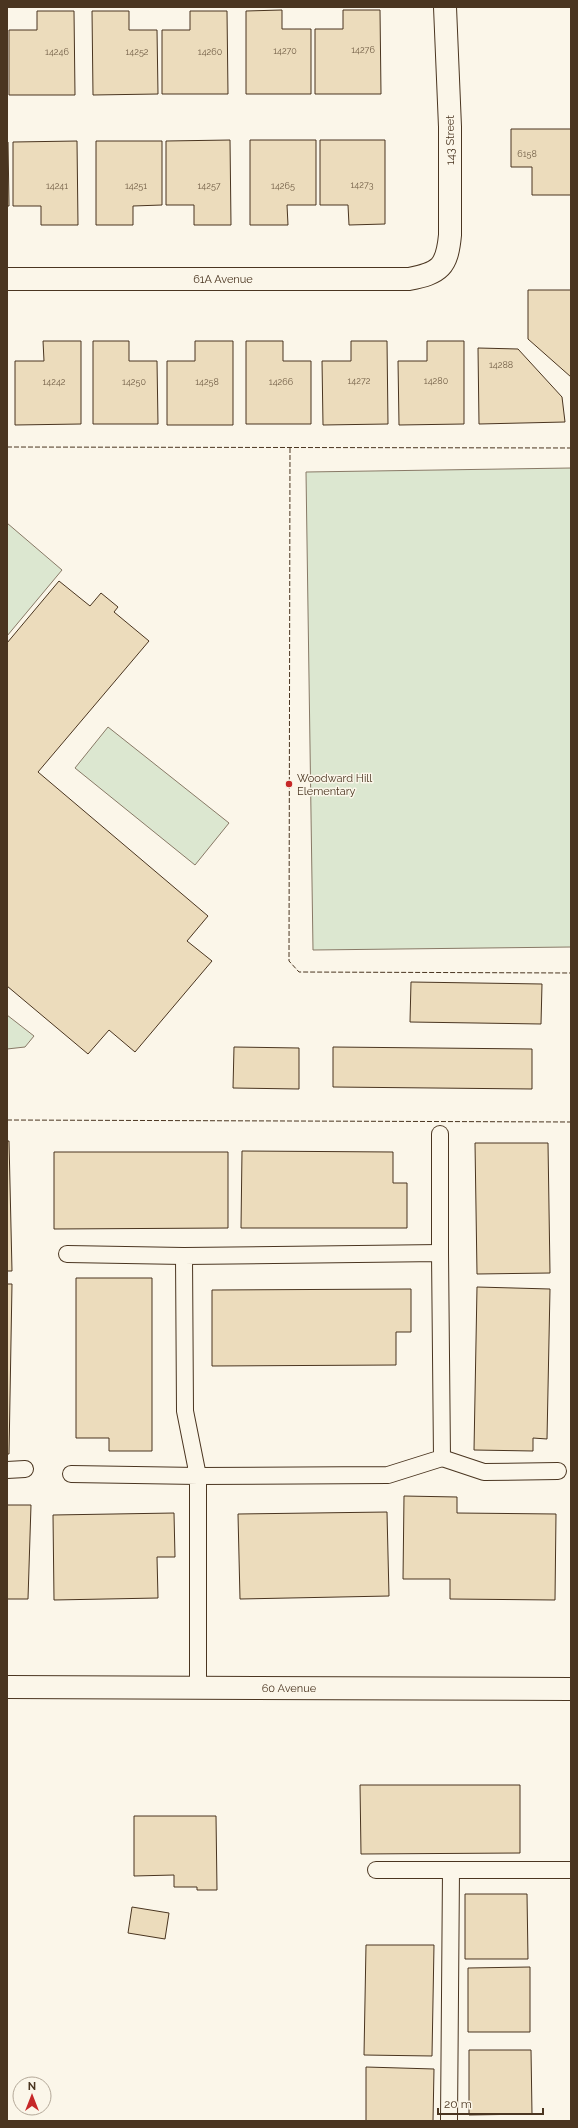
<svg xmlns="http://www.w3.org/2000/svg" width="578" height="2128" viewBox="0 0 578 2128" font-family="Raleway,sans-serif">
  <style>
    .green { fill: #dce7d0; stroke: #887966 }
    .building { fill: #ecdcbc; stroke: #4a3520 }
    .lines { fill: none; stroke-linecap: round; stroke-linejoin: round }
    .lane-casing { stroke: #4a3520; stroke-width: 18 }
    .street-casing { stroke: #4a3520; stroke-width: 24 }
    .secondary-casing { stroke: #4a3520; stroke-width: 24 }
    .lane { stroke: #fbf6e9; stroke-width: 16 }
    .street { stroke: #fbf6e9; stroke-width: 22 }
    .secondary { stroke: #fbf6e9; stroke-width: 22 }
    .fence { stroke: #4a3520; stroke-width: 1; stroke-dasharray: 5 2; stroke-linecap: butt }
    .poi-dot { fill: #c62828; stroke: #fbf6e9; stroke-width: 1.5 }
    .labels { text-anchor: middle; stroke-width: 3; stroke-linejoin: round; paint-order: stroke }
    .number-label { font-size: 9px; fill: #725f47 }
    .street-label { font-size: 11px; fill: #4a3520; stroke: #fbf6e9 }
    .poi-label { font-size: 11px; fill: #4a3520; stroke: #fbf6e9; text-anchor: start }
  </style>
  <rect width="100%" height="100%" fill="#fbf6e9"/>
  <g class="green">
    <path d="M571 468V947L313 950 306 472Z"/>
    <path d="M7 523 62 570 7 636Z"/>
    <path d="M108 727 229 823 195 865 75 768Z"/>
    <path d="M7 1015 34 1036 25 1047 7 1049Z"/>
  </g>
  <g class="building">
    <path d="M282 10V29H311V94H246V11Z"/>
    <path d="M343 10H380L381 94H315V29H343Z"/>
    <path d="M37 11H74L75 95H9V30H37Z"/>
    <path d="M92 11H129V30H157L158 94 93 95Z"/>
    <path d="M190 11H227L228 94H162V30H190Z"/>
    <path d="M511 129H571V195H532V167H511Z"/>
    <path d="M230 140 231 225H194V205H166V141Z"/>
    <path d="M250 140H316V205H287L288 225H250Z"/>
    <path d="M320 140H385V224L349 225 348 205H320Z"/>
    <path d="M77 141 78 225H41V206H13V142Z"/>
    <path d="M96 141H162V205L133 206V225H96Z"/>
    <path d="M7 142H8L9 206H7Z"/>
    <path d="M528 290H571V377L528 339Z"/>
    <path d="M43 341H81V424L15 425V361H44Z"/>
    <path d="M93 341H129V361H157L158 424H93Z"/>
    <path d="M195 341H233V425H167V361H195Z"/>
    <path d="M246 341H283V361H311V424H246Z"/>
    <path d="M351 341H387L388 424 323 425 322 361H351Z"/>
    <path d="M427 341H464V424L399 425 398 361H427Z"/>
    <path d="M478 348 518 349 562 397 565 422 479 424Z"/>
    <path d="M59 581 90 606 101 593 118 607 114 612 149 641 38 772 208 916 187 941 212 961 135 1052 109 1030 88 1054 7 986V643Z"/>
    <path d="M411 982 542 984 541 1024 410 1022Z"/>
    <path d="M234 1047 299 1048V1089L233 1088Z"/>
    <path d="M333 1047 532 1049V1089L333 1087Z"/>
    <path d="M7 1141H9L12 1271H7Z"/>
    <path d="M475 1143H548L550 1273 477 1274Z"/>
    <path d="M242 1151 393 1152V1183H407V1228H241Z"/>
    <path d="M54 1152H228V1228L54 1229Z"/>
    <path d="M76 1278H152V1451H109V1438H76Z"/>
    <path d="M7 1284H12L9 1454H7Z"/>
    <path d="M477 1287 550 1289 547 1439 533 1438V1451L474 1450Z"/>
    <path d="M411 1289V1332H396V1365L212 1366V1290Z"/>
    <path d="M404 1496 457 1497V1513L556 1514 555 1600 450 1599V1579H403Z"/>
    <path d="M7 1505H31L28 1599H7Z"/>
    <path d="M387 1512 389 1596 240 1599 238 1514Z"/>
    <path d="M174 1513 175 1557H157L158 1598 54 1600 53 1515Z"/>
    <path d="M360 1785H520V1853L361 1854Z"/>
    <path d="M134 1816H216L217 1890H197V1887H174V1875L134 1876Z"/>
    <path d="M465 1894H527L528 1959H465Z"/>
    <path d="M132 1907 169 1913 165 1939 128 1933Z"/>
    <path d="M366 1945H434L432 2056 364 2055Z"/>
    <path d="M530 1967V2032H468V1968Z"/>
    <path d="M469 2050H531L532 2114 469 2115Z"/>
    <path d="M366 2067 434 2069 433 2121H366Z"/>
  </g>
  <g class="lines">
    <g class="lane-casing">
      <g id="lane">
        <path d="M440 1134V1253"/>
        <path d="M67 1254 184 1256"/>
        <path d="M442 1458 484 1472 558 1471"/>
        <path d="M7 1470 25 1469"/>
        <path d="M71 1474 198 1476 388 1475 442 1458 440 1253 184 1256 185 1411 198 1476V1688"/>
        <path d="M376 1870H571"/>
        <path d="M449 2121 451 1870"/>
      </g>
    </g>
    <g class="street-casing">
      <g id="street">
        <path id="s1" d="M7 279H409C440 273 447 267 450 235V127L445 7"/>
      </g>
    </g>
    <g class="secondary-casing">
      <g id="secondary">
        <path id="s2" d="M7 1687 571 1689"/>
      </g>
    </g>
    <use href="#lane" class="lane"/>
    <use href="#street" class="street"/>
    <use href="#secondary" class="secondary"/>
    <g class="fence">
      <path d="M7 447 571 448"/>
      <path d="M290 448 289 961 299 972 571 973"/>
      <path d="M7 1120 571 1122"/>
    </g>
  </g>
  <circle class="poi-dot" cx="289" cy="784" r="4"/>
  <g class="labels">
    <g class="number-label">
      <text x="363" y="53">14276</text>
      <text x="285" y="54">14270</text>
      <text x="57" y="55">14246</text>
      <text x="137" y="55">14252</text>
      <text x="210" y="55">14260</text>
      <text x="527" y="157">6158</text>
      <text x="362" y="188">14273</text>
      <text x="57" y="189">14241</text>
      <text x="136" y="189">14251</text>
      <text x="209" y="189">14257</text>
      <text x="283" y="189">14265</text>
      <text x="501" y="368">14288</text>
      <text x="359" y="384">14272</text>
      <text x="436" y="384">14280</text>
      <text x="54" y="385">14242</text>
      <text x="134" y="385">14250</text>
      <text x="207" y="385">14258</text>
      <text x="281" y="385">14266</text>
    </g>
    <g class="street-label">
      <text transform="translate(450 140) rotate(-90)" y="4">143 Street</text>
      <text dy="4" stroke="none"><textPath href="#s1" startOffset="216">61A Avenue</textPath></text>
      <text dy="4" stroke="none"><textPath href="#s2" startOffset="282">60 Avenue</textPath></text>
    </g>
    <g class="poi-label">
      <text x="297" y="782">Woodward Hill<tspan x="297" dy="13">Elementary</tspan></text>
    </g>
  </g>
  <rect width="578" height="2128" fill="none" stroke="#4a3520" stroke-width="16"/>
  <g transform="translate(32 2096)"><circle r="19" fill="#fbf6e9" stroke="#b4a999"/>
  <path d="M0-3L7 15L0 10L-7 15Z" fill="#c62828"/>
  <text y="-6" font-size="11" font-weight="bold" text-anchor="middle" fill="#4a3520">N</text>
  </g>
  <path d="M438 2108v6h105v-6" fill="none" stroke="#4a3520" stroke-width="2"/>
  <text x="444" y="2108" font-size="12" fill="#4a3520" stroke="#fbf6e9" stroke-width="3" paint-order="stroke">20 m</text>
</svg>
